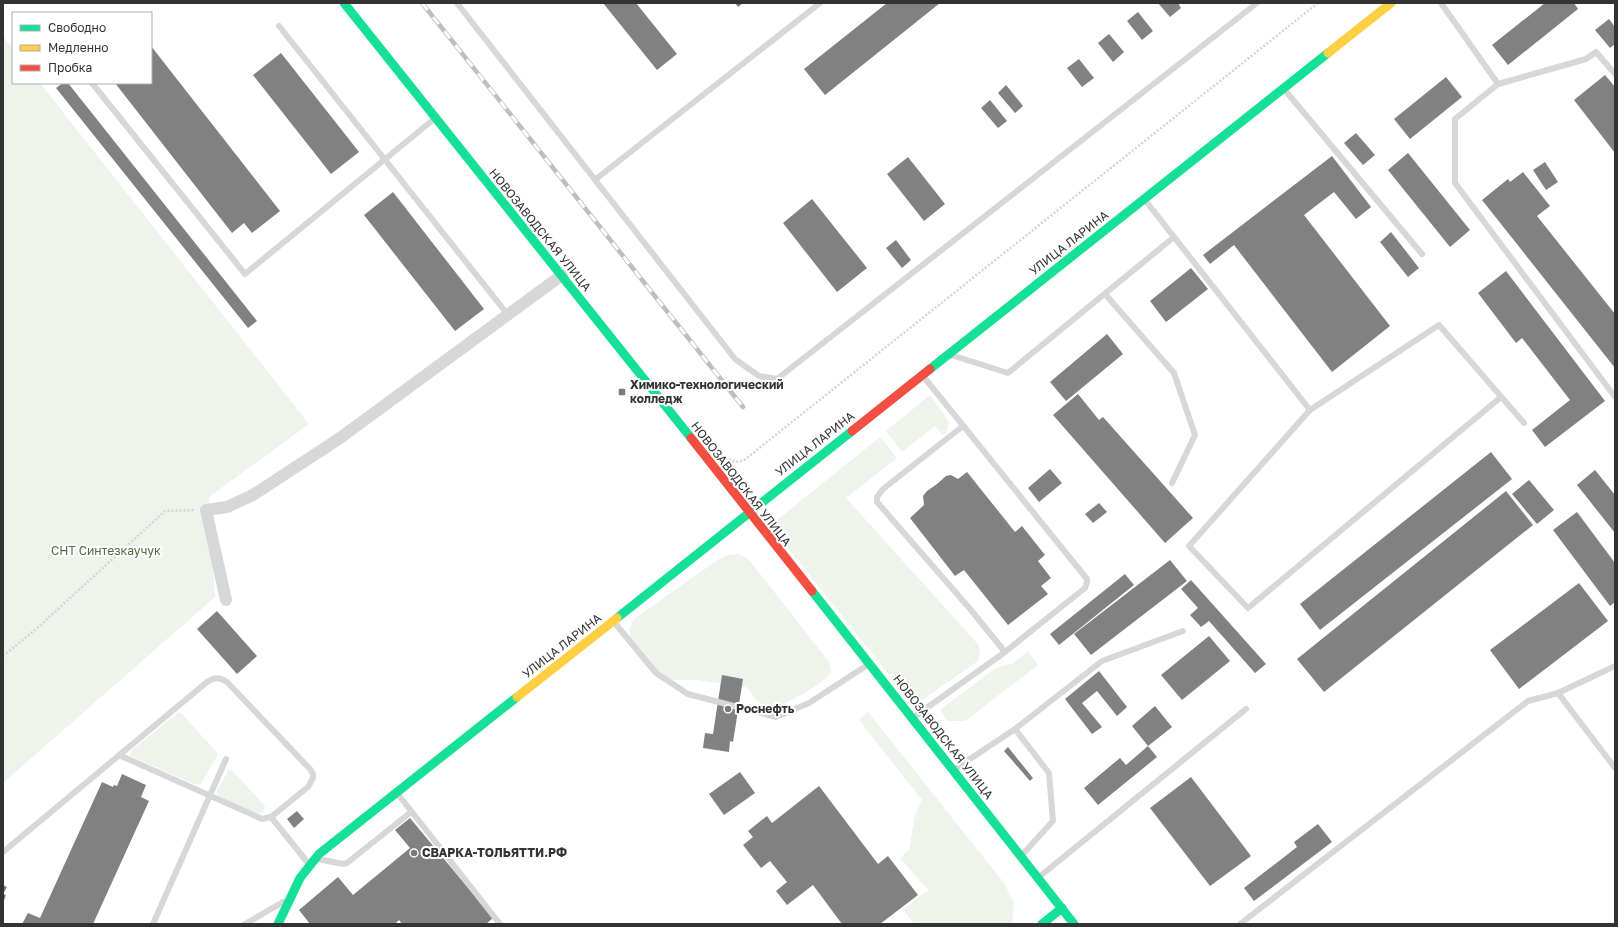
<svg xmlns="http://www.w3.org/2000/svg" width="1618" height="927" viewBox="0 0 1618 927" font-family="'Golos Text',sans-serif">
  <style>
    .green { fill: #eef3ec }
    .building { fill: #818181 }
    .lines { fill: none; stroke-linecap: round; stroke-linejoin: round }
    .path { stroke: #d5d5d5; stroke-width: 2.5; stroke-dasharray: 2 2; stroke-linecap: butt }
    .lane { stroke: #d7d7d7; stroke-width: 6 }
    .street { stroke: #d7d7d7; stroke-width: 12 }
    .fast { stroke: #16e098; stroke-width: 9 }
    .slow { stroke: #ffcf43; stroke-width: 9 }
    .jam { stroke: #f24e42; stroke-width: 9 }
    .rail-casing { stroke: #bebebe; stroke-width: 4.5 }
    .rail { stroke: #fff; stroke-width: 3; stroke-dasharray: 9; stroke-linecap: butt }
    .poi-dot { fill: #7a7a7a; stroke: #fff; stroke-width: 1.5 }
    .labels { text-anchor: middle; stroke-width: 4; stroke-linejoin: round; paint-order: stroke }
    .street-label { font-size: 12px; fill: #333; stroke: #fff }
    .poi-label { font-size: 12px; font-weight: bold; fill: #333; stroke: #fff; text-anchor: start }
    .park-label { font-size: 12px; fill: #526c43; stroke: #fff }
  </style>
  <rect width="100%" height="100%" fill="#fff"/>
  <g class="green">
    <path d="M3 36 13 49V83H40L309 424 209 497 215 597 3 783Z"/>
    <path d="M930 395 949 422 947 431 943 436 935 426 902 452 886 431Z"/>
    <path d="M880 437 897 458 846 498 976 642C982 650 982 658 974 664L922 700 915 701 909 700 780 538 777 531V520Z"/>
    <path d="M737 554 743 556 750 561 829 662C831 667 832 670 830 674 825 683 778 710 768 708 759 707 752 693 746 687L697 680H670L651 670 631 646 629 629 635 618 719 559 728 555Z"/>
    <path d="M1028 651 1038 665 965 721H947L940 710 996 668 1004 665 1012 664Z"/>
    <path d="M868 712 1004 883 1014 903 1012 924H914L903 910 928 890 900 858 909 850 915 815 922 800 859 720Z"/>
    <path d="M178 713H181L218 754 201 784H194L135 758 130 755 132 750Z"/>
    <path d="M232 770 265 806 263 812 258 814 221 798 217 794V790L228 771Z"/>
  </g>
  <g class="building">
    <path d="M603 3H636L677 54 657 70Z"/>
    <path d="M735 3H743L738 7Z"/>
    <path d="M887 3H940L825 95 804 69Z"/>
    <path d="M1158 3H1178L1181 8 1170 17Z"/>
    <path d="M1545 3H1574L1578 9 1508 65 1492 45Z"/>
    <path d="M1138 12 1153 31 1142 40 1127 21Z"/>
    <path d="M1609 19 1615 27V44L1610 48 1595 30Z"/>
    <path d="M1109 34 1124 52 1113 62 1098 43Z"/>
    <path d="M151 46 280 211 252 233 244 223 232 233 115 83H151Z"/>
    <path d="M281 53 359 152 331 174 253 75Z"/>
    <path d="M1079 59 1094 78 1082 87 1067 68Z"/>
    <path d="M1605 75 1615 87V153L1574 100Z"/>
    <path d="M1446 77 1462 97 1410 139 1394 119Z"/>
    <path d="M63 83H68L257 321 248 328 56 88Z"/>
    <path d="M1006 85 1023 106 1015 113 998 93Z"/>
    <path d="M990 100 1007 121 998 128 981 108Z"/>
    <path d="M1356 133 1375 155 1363 165 1344 143Z"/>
    <path d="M1408 153 1470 230 1450 247 1388 170Z"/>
    <path d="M1332 156 1371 207 1356 219 1334 192 1304 215 1390 326 1332 372 1234 245 1210 264 1203 255Z"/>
    <path d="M908 157 945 204 924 221 887 174Z"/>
    <path d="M1545 162 1558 182 1546 190 1533 170Z"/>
    <path d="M1523 172 1550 206 1537 216 1615 314V368L1482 200 1508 179 1510 182Z"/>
    <path d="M393 192 484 309 455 331 364 215Z"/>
    <path d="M812 199 867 268 837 292 783 223Z"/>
    <path d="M1391 232 1419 268 1408 277 1380 242Z"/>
    <path d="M896 240 911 260 902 268 886 248Z"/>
    <path d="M1191 268 1208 289 1166 322 1150 301Z"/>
    <path d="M1506 271 1605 401 1545 447 1532 430 1570 400 1522 338 1516 343 1478 293Z"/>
    <path d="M1107 334 1123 354 1066 401 1050 382Z"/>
    <path d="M1078 394 1099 420 1103 417 1193 518 1165 543 1053 415Z"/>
    <path d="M1491 452 1512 479 1320 630 1300 604Z"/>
    <path d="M1050 469 1062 483 1039 502 1028 488Z"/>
    <path d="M1595 470 1615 495V533L1577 485Z"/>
    <path d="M967 472 1015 532 1022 526 1045 555 1038 561 1051 578 1041 586 1048 594 1008 625 964 570 955 576 910 518 924 505 923 496 927 491 937 484 946 476 951 475 958 479Z"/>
    <path d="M1529 480 1554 510 1537 524 1512 494Z"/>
    <path d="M1506 491 1533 525 1324 692 1297 659Z"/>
    <path d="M1099 503 1107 512 1093 523 1085 514Z"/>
    <path d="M1577 512 1615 563V602L1610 606 1553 530Z"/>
    <path d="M1170 560 1187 581 1091 655 1074 634Z"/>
    <path d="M1125 574 1134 585 1059 645 1050 634Z"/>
    <path d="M1191 580 1266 664 1255 673 1209 621 1201 627 1190 615 1198 608 1181 589Z"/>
    <path d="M1579 583 1608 621 1519 689 1490 650Z"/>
    <path d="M217 611 257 656 237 674 197 629Z"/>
    <path d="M1209 636 1230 661 1182 700 1161 675Z"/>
    <path d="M1099 671 1127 707 1117 716 1097 691 1082 703 1102 727 1092 734 1065 699Z"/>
    <path d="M722 675 743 679 733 742 730 741 729 752 703 748 705 733 713 734Z"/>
    <path d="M1155 706 1172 727 1148 746 1132 726Z"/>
    <path d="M1148 746 1157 757 1098 805 1084 788 1120 758 1126 765Z"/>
    <path d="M1008 747 1033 778 1030 781 1004 751Z"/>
    <path d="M740 772 755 793 724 815 709 794Z"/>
    <path d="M122 774 146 785 141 797 149 801 93 924H22L28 913 40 918 102 782 113 787 114 785 117 786Z"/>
    <path d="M1191 777 1251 856 1210 886 1150 808Z"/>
    <path d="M819 786 878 864 888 856 918 895 880 924H842L813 885 787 905 776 891 787 882 770 861 761 868 743 845 753 837 748 831 767 816 772 823Z"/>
    <path d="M297 811 304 819 294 828 287 819Z"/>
    <path d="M410 818 493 918 486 924H402L399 920 395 924H310L299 910 338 877 353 895 410 848 395 830Z"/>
    <path d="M1318 824 1332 842 1254 901 1244 888 1297 847 1294 842Z"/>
    <path d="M3 885 7 887 3 894 6 895 3 903Z"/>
  </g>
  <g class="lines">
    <g class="path">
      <path d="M729 459 735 462 743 461 1318 3"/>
      <path d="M3 656 35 630 165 511 195 510"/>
    </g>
    <g class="lane">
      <path d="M457 3 735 359 759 376 777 379 1257 3"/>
      <path d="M1441 3 1498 84 1586 59 1596 52 1615 74"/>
      <path d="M279 26 508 315"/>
      <path d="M92 83 245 274 434 119"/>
      <path d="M1498 84 1455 119V183L1615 397"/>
      <path d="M1284 89 1422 254"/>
      <path d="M596 179 820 3"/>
      <path d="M1145 200 1310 410 1439 325 1524 423"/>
      <path d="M1105 294 1174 373 1195 435 1172 483"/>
      <path d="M951 355 1008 373 1174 237"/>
      <path d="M923 376 1087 579V582L1085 588 1005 652"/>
      <path d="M1310 410 1189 546 1248 608 1501 397"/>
      <path d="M614 622 656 673 688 694 776 717 809 703 869 664"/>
      <path d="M1558 693 1615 768"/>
      <path d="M914 717 1005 652 971 610 877 502V497L883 489 963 426"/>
      <path d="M1015 729 1102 661 1183 631"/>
      <path d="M955 769 1015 729 1049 773 1053 821 1022 855"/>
      <path d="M397 793 500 924"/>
      <path d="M271 817 308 863"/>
      <path d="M3 852 207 682C215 677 219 677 227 682L310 769 313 774V778L308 787 271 817 262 819 119 755"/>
      <path d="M318 859 343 864 347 863 411 812"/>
      <path d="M1039 877 1246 709"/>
      <path d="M153 924 226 759"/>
      <path d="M245 924 283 902"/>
      <path d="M1240 924 1528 701 1558 693 1615 666"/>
    </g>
    <path class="street" d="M226 600 206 510 227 507 253 495 340 438 562 275"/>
    <g class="fast">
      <path d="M344 3 691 438"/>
      <path d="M930 369 1328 53"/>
      <path d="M812 591 1074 924"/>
      <path d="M617 618 852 431"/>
      <path d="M278 924 300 878 319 854 517 697"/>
      <path d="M1042 924 1062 908"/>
    </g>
    <g class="slow">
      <path d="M1328 53 1391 3"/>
      <path d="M517 697 617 618"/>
    </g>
    <g class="jam">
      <path d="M852 431 930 369"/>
      <path d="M691 438 812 591"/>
    </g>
    <g class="rail-casing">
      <path id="rail" d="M422 3 743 407"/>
    </g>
    <use href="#rail" class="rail"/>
  </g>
  <g class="poi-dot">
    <rect x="618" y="388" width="8" height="8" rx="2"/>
    <circle cx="728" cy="709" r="4"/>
    <circle cx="414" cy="853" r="4"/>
  </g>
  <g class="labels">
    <g class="street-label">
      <text transform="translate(540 230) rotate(51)" y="4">НОВОЗАВОДСКАЯ УЛИЦА</text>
      <text transform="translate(1069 243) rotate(-38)" y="4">УЛИЦА ЛАРИНА</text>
      <text transform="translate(815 444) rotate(-38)" y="4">УЛИЦА ЛАРИНА</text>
      <text transform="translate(741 484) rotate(52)" y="4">НОВОЗАВОДСКАЯ УЛИЦА</text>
      <text transform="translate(562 646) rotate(-38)" y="4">УЛИЦА ЛАРИНА</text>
      <text transform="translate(943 737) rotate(52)" y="4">НОВОЗАВОДСКАЯ УЛИЦА</text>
    </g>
    <g class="poi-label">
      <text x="630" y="389">Химико-технологический<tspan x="630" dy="14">колледж</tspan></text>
      <text x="736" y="713">Роснефть</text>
      <text x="422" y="857">СВАРКА-ТОЛЬЯТТИ.РФ</text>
    </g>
    <g class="park-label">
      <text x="106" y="555">СНТ Синтезкаучук</text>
    </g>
  </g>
  <rect width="1618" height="927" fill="none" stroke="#333333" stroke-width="8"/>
  <rect x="12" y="12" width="140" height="72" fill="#ffffff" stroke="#adadad"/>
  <rect x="20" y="25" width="20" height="6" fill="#16e098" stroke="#adadad"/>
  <text x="48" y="32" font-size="12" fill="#333333">Свободно</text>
  <rect x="20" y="45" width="20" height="6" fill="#ffcf43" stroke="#adadad"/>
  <text x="48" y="52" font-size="12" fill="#333333">Медленно</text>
  <rect x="20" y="65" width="20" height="6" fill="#f24e42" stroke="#adadad"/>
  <text x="48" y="72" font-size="12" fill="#333333">Пробка</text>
</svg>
